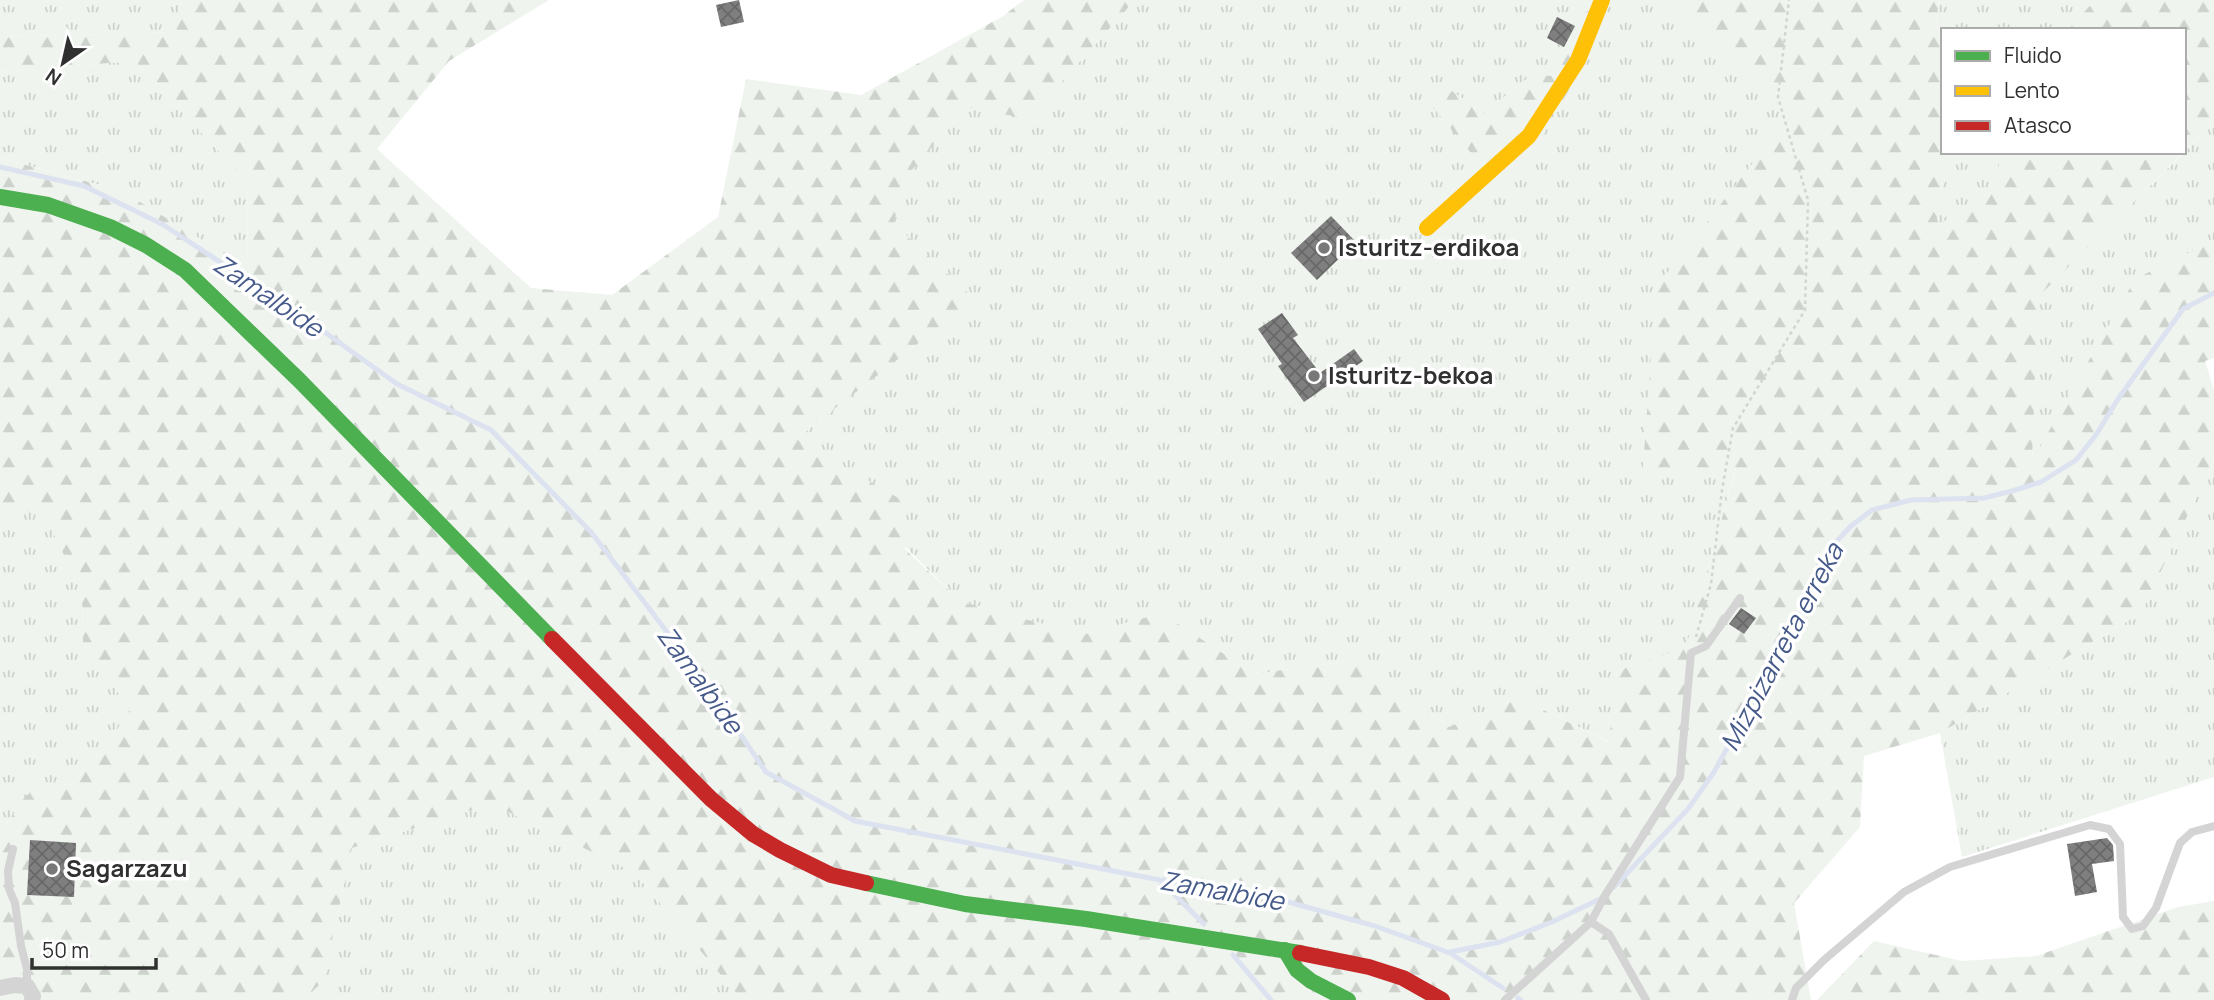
<svg xmlns="http://www.w3.org/2000/svg" width="2214" height="1000" viewBox="0 0 2214 1000" font-family="Manrope,sans-serif">
  <style>
    .grass { fill: url(#grass-tufts); fill-rule: evenodd }
    .forest { fill: url(#forest-firs) }
    .lines { fill: none; stroke-linecap: round; stroke-linejoin: round }
    .stream { stroke: #dde2f0; stroke-width: 5 }
    .building { fill: url(#building-cross-hatch) }
    .path { stroke: #d4d4d4; stroke-width: 2.5; stroke-dasharray: 3.5 3.5; stroke-linecap: butt }
    .lane { stroke: #d4d4d4; stroke-width: 8 }
    .street { stroke: #d4d4d4; stroke-width: 16 }
    .fast { stroke: #4caf50; stroke-width: 16 }
    .slow { stroke: #ffc107; stroke-width: 16 }
    .jam { stroke: #c62828; stroke-width: 16 }
    .poi-dot { fill: #787878; stroke: #fff; stroke-width: 2.5 }
    .labels { text-anchor: middle; stroke-width: 7; stroke-linejoin: round; paint-order: stroke }
    .poi-label { font-size: 24px; font-weight: bold; fill: #303030; stroke: #fff; text-anchor: start }
    .water-label { font-size: 26px; font-style: italic; fill: #465a8a; stroke: #fff }
  </style>
  <defs>
    <pattern id="grass-tufts" width="24" height="20" patternUnits="userSpaceOnUse" patternTransform="scale(1.75)"><rect width="24" height="20" fill="#eff4ee"/><path d="M3 7l-1-3M5 7V3M7 7l1-3M15 17l-1-3M17 17v-4M19 17l1-3" fill="none" stroke="#cdd2cc"/></pattern>
    <pattern id="forest-firs" width="22" height="20" patternUnits="userSpaceOnUse" patternTransform="scale(1.75)"><rect width="22" height="20" fill="#eff4ee"/><path d="M5 1l3.5 6h-7zM16 11l3.5 6h-7z" fill="#cdd2cc"/></pattern>
    <pattern id="building-cross-hatch" width="8" height="8" patternUnits="userSpaceOnUse" patternTransform="scale(1.75)"><rect width="8" height="8" fill="#7f7f7f"/><path d="M0 0l8 8M0 8l8-8" fill="none" stroke="#686868"/></pattern>
  </defs>
  <rect width="100%" height="100%" fill="#fff"/>
  <g class="grass">
    <path d="M0 0H181L177 32 0 37Z"/>
    <path d="M1135 0H1680L1673 6 1796 109 1656 287 1736 467 1686 648 1617 671 1610 742 1519 698 1449 727 1356 660 1254 674 1162 613 1082 635 960 601 796 439 975 299 894 224 903 180 967 106 1028 119ZM1576 15 1524 165 1440 83 1484 113 1533 74 1551 76Z"/>
    <path d="M1939 0H2095L2068 30H1943V55L1936 20Z"/>
    <path d="M134 61 247 181 248 269 122 191 0 158V72Z"/>
    <path d="M2214 123V245L2206 244 2032 463 2037 297Z"/>
    <path d="M1950 152H2005L1987 194 1934 228Z"/>
    <path d="M2214 460V777L1962 857 1940 733 2141 613Z"/>
    <path d="M42 509 82 592 83 644 130 709 110 741 72 784 26 795 0 835V511Z"/>
    <path d="M491 804 634 872 742 1000H304L323 981 352 848Z"/>
  </g>
  <g class="forest">
    <path d="M181 0H549L449 61 377 149 531 288 612 295 718 217 746 79 861 95 1003 16 1024 0H1135L1028 119 967 107 903 180 894 224 975 299 796 439 907 503 905 549 960 601 1082 635 1162 613 1254 674 1356 660 1449 727 1519 698 1609 742 1617 671 1686 647 1736 468H1643L1656 287 1795 109 1672 6 1680 0H1939L1936 20 1943 55V152H1950L1935 227 1987 194 2005 152H2184L2038 297 2032 461 2135 279 2206 244 2214 245V358L2205 361 2214 390V460L2141 613 1940 733 1864 756 1860 827 1794 903 1811 1000H742L634 872 491 804 352 848 323 981 304 1000H0V835L26 795 72 784 110 741 130 709 83 644 82 592 42 510 0 511V158L122 191 248 268 247 181 134 61 0 72V37L176 32Z"/>
    <path d="M2095 0H2214V123L2184 152V30H2068Z"/>
    <path d="M1592 10 1590 55 1524 165 1486 171 1421 93 1440 83 1484 113 1533 74 1551 76 1576 15Z"/>
    <path d="M2214 901V1000H1817L1874 941 1962 961 2036 956 2178 907Z"/>
  </g>
  <g class="lines">
    <g class="stream">
      <path d="M0 167 84 186 162 224 298 313 397 384 491 430 591 532 705 682 766 772 855 821 1160 880 1267 896 1375 926 1450 953 1503 988"/>
      <path d="M1162 882 1204 924"/>
      <path d="M1614 887 1688 809 1714 772 1774 663 1782 640 1806 606 1835 543 1851 526 1872 510 1911 500 1984 498 2012 491 2041 482 2076 460 2096 435 2118 399 2183 309 2214 293"/>
      <path d="M1450 952 1500 942 1552 922 1602 898"/>
      <path d="M1233 955 1271 1000"/>
      <path d="M1518 998 1521 1000"/>
    </g>
  </g>
  <g class="building">
    <path d="M739 0 744 22 721 27 716 5Z"/>
    <path d="M1557 17 1575 26 1564 47 1547 38Z"/>
    <path d="M1331 216 1356 242 1317 280 1291 253Z"/>
    <path d="M1282 313 1298 335 1293 338 1320 373 1354 349 1363 361 1304 402 1278 366 1282 364 1258 329Z"/>
    <path d="M1741 608 1756 618 1744 634 1729 624Z"/>
    <path d="M2107 838 2113 845 2114 861 2092 864 2097 892 2075 896 2067 844Z"/>
    <path d="M30 840 76 843 74 897 27 895Z"/>
  </g>
  <g class="lines">
    <path class="path" d="M1696 637 1711 584 1722 490 1733 428 1805 310 1808 200 1778 97 1789 0"/>
    <g class="lane">
      <path d="M13 849 8 871 9 889 15 903 21 946 27 969V986"/>
      <path d="M1591 922 1609 934 1646 1000"/>
      <path d="M1505 1000 1591 922 1604 897 1680 777 1691 653 1706 646 1740 598"/>
      <path d="M1792 1000 1796 988 1824 960 1904 892 1950 867 2090 825 2109 829 2120 844 2123 917 2132 929 2143 926 2156 908 2180 843 2192 832 2214 826"/>
    </g>
    <path class="street" d="M0 988 15 985 27 986 33 996 32 1000"/>
    <g class="fast">
      <path d="M0 197 48 205 110 227 146 245 185 270 299 380 552 639"/>
      <path d="M866 883 965 904 1086 919 1300 953"/>
      <path d="M1285 950 1297 970 1311 981 1348 1000"/>
    </g>
    <path class="slow" d="M1427 228 1529 136 1578 60 1602 0"/>
    <g class="jam">
      <path d="M552 639 711 799 753 834 780 850 831 875 866 883"/>
      <path d="M1300 953 1369 967 1403 978 1442 1000"/>
    </g>
  </g>
  <g class="poi-dot">
    <circle cx="1324" cy="248" r="7"/>
    <circle cx="1314" cy="376" r="7"/>
    <circle cx="52" cy="869" r="7"/>
  </g>
  <g class="labels">
    <g class="poi-label">
      <text x="1338" y="256">Isturitz-erdikoa</text>
      <text x="1328" y="384">Isturitz-bekoa</text>
      <text x="66" y="877">Sagarzazu</text>
    </g>
    <g class="water-label">
      <text transform="translate(268 296) rotate(34)" y="9">Zamalbide</text>
      <text transform="translate(1782 647) rotate(-62)" y="9">Mizpizarreta erreka</text>
      <text transform="translate(700 680) rotate(54)" y="9">Zamalbide</text>
      <text transform="translate(1222 891) rotate(10)" y="9">Zamalbide</text>
    </g>
  </g>
  <rect x="1941" y="28" width="245" height="126" fill="#ffffff" stroke="#acacac" stroke-width="2"/>
  <rect x="1955" y="51" width="35" height="10" fill="#4caf50" stroke="#acacac" stroke-width="2"/>
  <text x="2004" y="63" font-size="21" fill="#303030">Fluido</text>
  <rect x="1955" y="86" width="35" height="10" fill="#ffc107" stroke="#acacac" stroke-width="2"/>
  <text x="2004" y="98" font-size="21" fill="#303030">Lento</text>
  <rect x="1955" y="121" width="35" height="10" fill="#c62828" stroke="#acacac" stroke-width="2"/>
  <text x="2004" y="133" font-size="21" fill="#303030">Atasco</text>
  <g transform="translate(63 63) rotate(214)" stroke="#ffffff" stroke-width="5" paint-order="stroke">
  <path d="M0-5L12 26L0 18L-12 26Z" fill="#303030"/>
  <text y="-10" font-size="19" font-weight="bold" text-anchor="middle" fill="#303030">N</text>
  </g>
  <path d="M32 958v10h124v-10" fill="none" stroke="#303030" stroke-width="3.5"/>
  <text x="42" y="958" font-size="21" fill="#303030" stroke="#ffffff" stroke-width="5" paint-order="stroke">50 m</text>
</svg>
